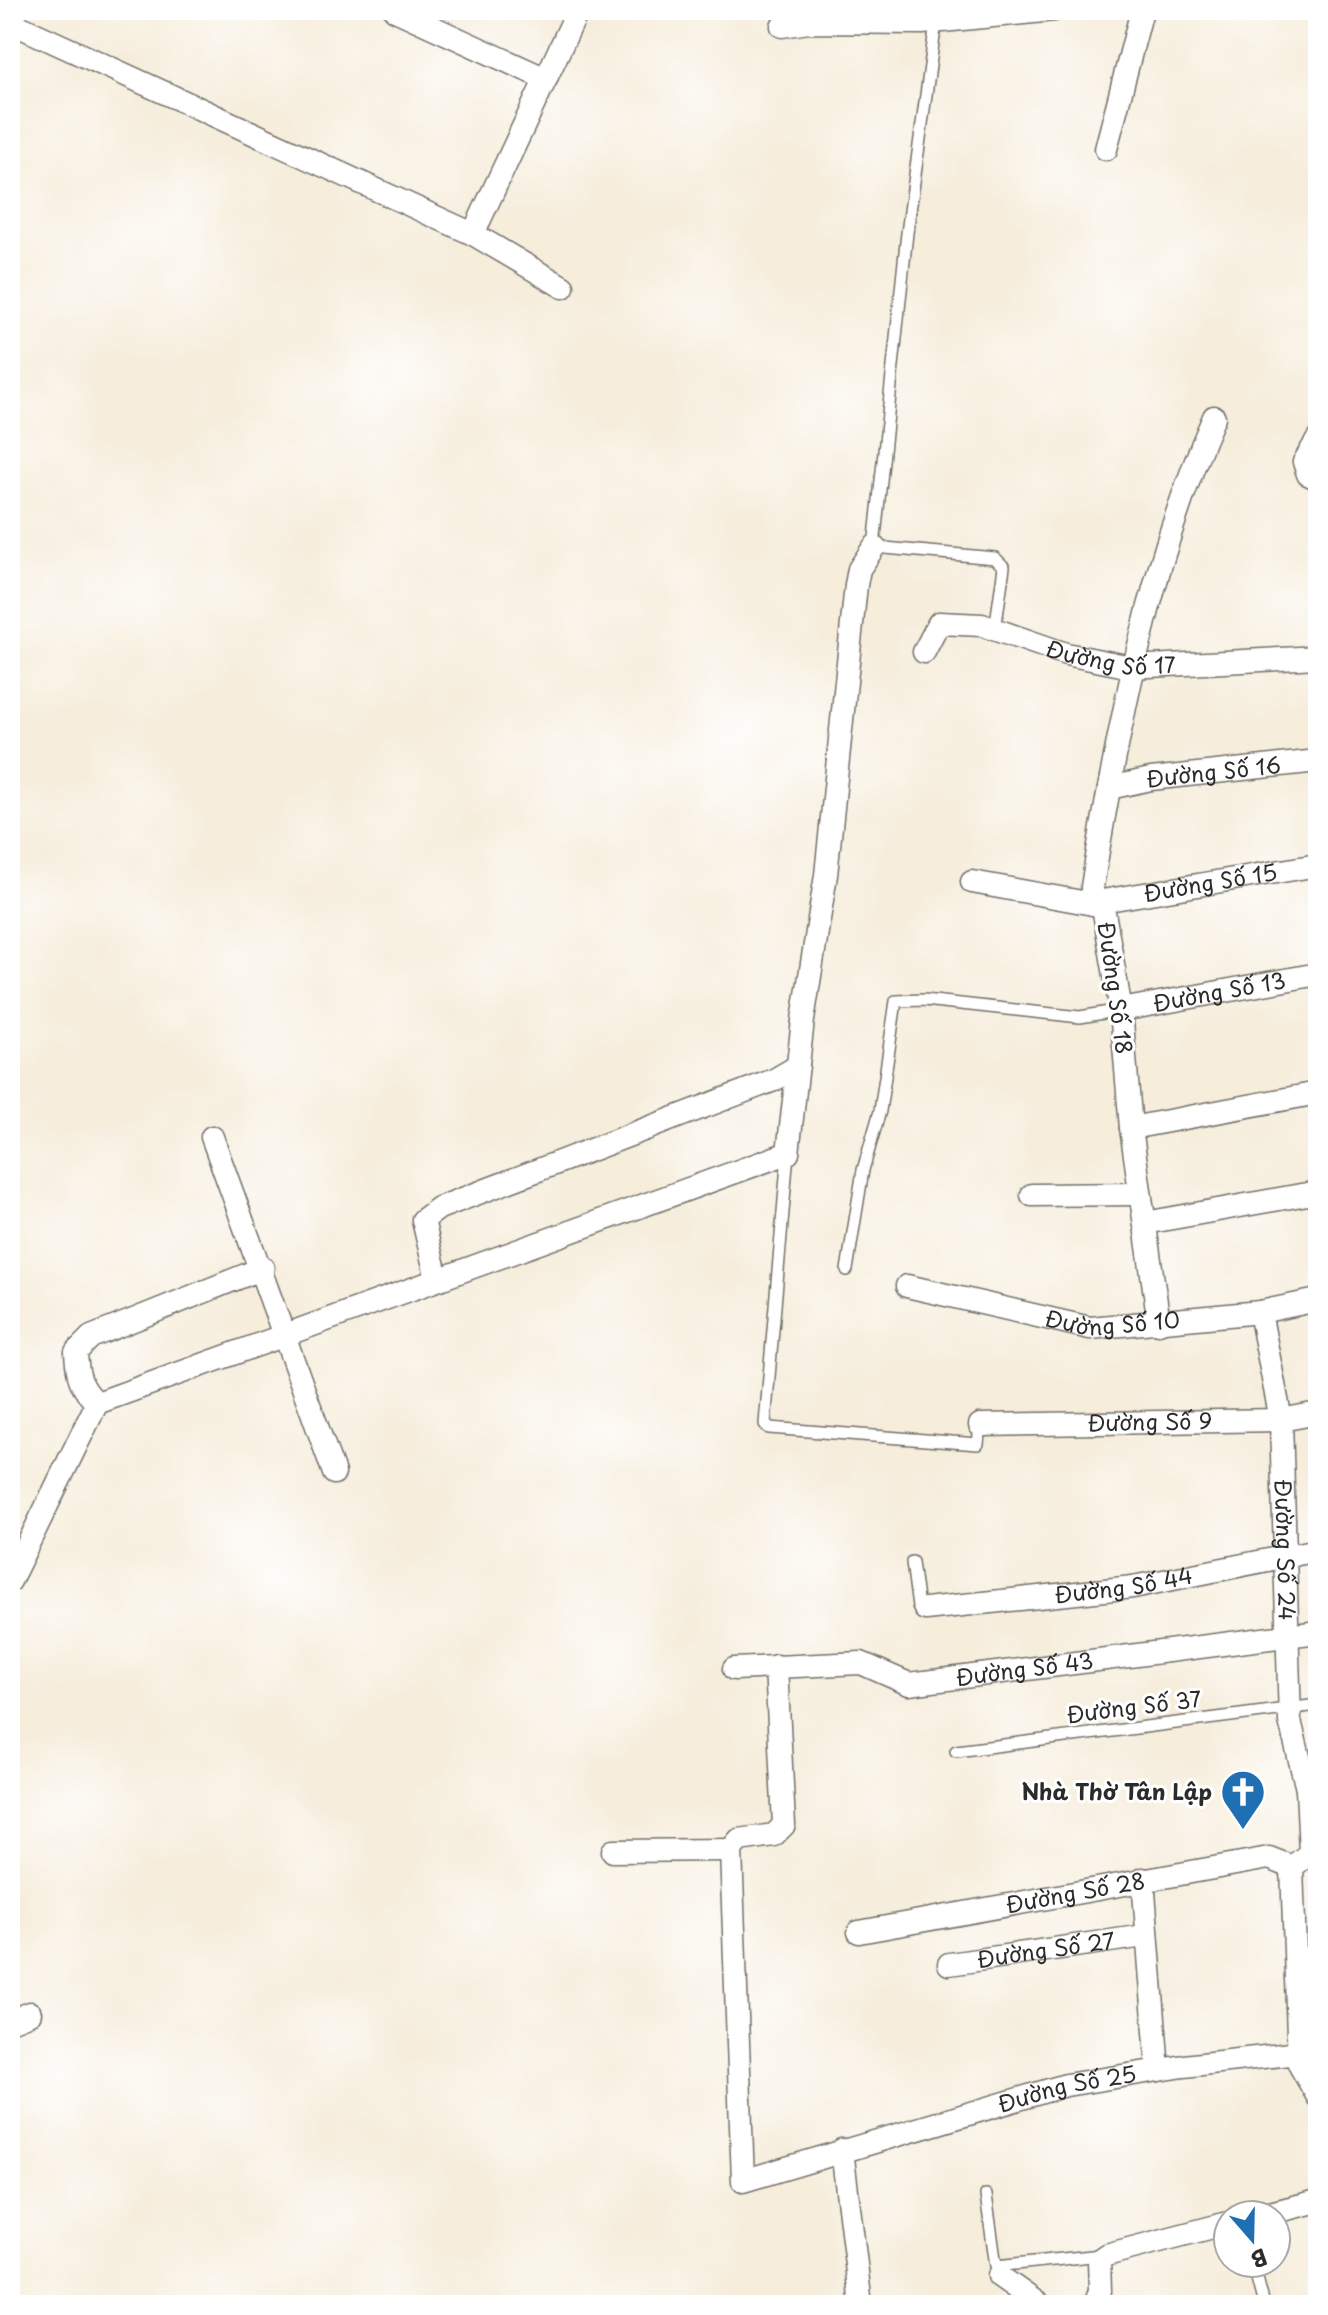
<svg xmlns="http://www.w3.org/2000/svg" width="1328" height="2315" viewBox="0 0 1328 2315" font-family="'Playpen Sans',sans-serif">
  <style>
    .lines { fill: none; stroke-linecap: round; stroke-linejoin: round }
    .lane-casing { stroke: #726f69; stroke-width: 14 }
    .street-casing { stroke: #726f69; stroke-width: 25 }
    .lane { stroke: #fff; stroke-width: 11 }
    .street { stroke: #fff; stroke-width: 22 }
    .labels { text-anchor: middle; stroke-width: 6; stroke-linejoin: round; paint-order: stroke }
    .street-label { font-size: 22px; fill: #2b2b2b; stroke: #fff }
    .poi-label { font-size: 22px; font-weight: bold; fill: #2b2b2b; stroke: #fff; text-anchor: end }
  </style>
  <rect width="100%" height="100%" fill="#fff"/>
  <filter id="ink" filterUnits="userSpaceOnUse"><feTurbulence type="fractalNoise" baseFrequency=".0125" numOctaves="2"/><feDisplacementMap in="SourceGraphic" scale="16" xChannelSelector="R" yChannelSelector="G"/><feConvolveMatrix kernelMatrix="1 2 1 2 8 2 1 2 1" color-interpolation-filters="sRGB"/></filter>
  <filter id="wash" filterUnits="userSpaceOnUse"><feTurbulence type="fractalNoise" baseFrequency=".006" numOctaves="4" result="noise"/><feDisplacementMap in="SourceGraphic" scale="32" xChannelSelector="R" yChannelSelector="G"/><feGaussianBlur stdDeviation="1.8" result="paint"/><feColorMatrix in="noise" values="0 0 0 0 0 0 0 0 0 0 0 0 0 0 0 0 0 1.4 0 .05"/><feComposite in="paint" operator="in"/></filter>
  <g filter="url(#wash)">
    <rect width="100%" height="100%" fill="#f6eddb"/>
  </g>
  <g filter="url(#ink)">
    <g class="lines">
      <g class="lane-casing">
        <g id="lane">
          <path d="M936 22 907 233 874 547 995 558 1004 567 995 630"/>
          <path d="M788 1153 765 1424 769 1428 978 1444 980 1425"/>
          <path d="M847 1270 863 1170 880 1111 896 1001 924 1000 1080 1017 1121 1010"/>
          <path d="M912 1562 918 1607 925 1608"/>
          <path d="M956 1751 1318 1705"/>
          <path d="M986 2195 996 2266 1101 2255"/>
          <path d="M1253 2263 1264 2305"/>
        </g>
      </g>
      <g class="street-casing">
        <g id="street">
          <path d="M395 10 546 79"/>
          <path d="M10 22 473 234 563 287"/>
          <path d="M782 26 809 22 922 23 1054 10"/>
          <path d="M1106 149 1142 10"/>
          <path d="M473 234 578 10"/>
          <path d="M1318 439 1304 462 1308 474 1318 479"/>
          <path id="s1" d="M924 652 939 623 982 625 1066 654 1131 667 1318 657"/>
          <path id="s2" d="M1109 788 1151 779 1318 761"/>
          <path d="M972 882 1093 904"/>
          <path id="s3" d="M1102 901 1318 865"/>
          <path id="s4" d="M1121 1010 1318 974"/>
          <path d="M1131 1128 1318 1093"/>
          <path d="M212 1137 334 1473"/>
          <path d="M1032 1195 1140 1194"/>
          <path d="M1145 1223 1318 1192"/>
          <path d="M263 1268 91 1337 76 1352C77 1374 80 1388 97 1403L788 1153 803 1020 826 875 856 585 859 569 874 547"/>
          <path d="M437 1279 423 1220 439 1208 774 1080 798 1066"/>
          <path id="s5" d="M907 1286 1090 1328 1260 1312 1318 1300"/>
          <path id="s6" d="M1260 1312 1281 1420 1290 1721 1307 1789"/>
          <path d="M1159 1323 1131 1128 1121 1010 1102 901 1093 904 1092 887C1118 727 1149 566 1214 417"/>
          <path id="s7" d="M980 1425 1281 1420 1318 1413"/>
          <path d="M10 1581 97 1403"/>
          <path id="s8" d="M925 1609 1133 1587 1318 1550"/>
          <path id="s9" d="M776 1666 784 1825 774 1835 739 1840 731 1850 743 2181 1066 2085 1184 2066 1299 2053"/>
          <path id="s10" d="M734 1669 861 1663 909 1684 1318 1632"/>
          <path d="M613 1851 731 1850"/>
          <path d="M1318 1852 1310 1853 1292 1867 1299 2064 1318 2097"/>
          <path d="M1310 1853 1307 1789 1318 1787"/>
          <path d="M1143 1879 1158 2070"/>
          <path id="s11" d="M859 1932 1269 1858 1292 1867"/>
          <path id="s12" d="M949 1964 1145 1936"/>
          <path d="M10 2021 30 2013"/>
          <path d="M842 2150 861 2305"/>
          <path d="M1262 2215 1318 2201"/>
          <path d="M999 2276 1040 2305"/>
          <path d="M1095 2305 1100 2291 1099 2260 1106 2255 1228 2223"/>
        </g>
      </g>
      <use href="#lane" class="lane"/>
      <use href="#street" class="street"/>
    </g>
  </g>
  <defs>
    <g id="church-pin" transform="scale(2.3)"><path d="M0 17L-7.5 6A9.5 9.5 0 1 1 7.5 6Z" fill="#1f6fb2" stroke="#fff"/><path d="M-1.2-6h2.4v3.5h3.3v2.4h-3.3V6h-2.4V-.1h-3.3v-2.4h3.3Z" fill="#fff"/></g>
  </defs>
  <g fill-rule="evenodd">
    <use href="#church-pin" x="1243" y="1792"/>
  </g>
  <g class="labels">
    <g class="street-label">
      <text dy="8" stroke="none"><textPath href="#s1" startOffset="210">Đường Số 17</textPath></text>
      <text dy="8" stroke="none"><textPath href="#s2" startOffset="106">Đường Số 16</textPath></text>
      <text dy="8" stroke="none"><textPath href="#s3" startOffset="110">Đường Số 15</textPath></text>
      <text transform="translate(1115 988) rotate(82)" y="8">Đường Số 18</text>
      <text dy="8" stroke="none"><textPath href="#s4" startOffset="100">Đường Số 13</textPath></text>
      <text dy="8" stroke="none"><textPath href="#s5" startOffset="210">Đường Số 10</textPath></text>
      <text dy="8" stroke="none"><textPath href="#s7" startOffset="170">Đường Số 9</textPath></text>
      <text dy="8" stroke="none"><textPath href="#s6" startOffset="240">Đường Số 24</textPath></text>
      <text dy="8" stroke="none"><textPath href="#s8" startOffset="200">Đường Số 44</textPath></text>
      <text dy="8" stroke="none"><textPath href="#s10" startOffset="296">Đường Số 43</textPath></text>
      <text transform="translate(1134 1707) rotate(-7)" y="8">Đường Số 37</text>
      <text dy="8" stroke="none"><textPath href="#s11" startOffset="220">Đường Số 28</textPath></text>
      <text dy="8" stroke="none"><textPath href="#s12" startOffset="98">Đường Số 27</textPath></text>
      <text dy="8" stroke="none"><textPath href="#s9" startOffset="890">Đường Số 25</textPath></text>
    </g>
    <g class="poi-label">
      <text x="1212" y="1800">Nhà Thờ Tân Lập</text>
    </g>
  </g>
  <rect width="1328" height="2315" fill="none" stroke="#fff" stroke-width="40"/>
  <g transform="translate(1252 2239) rotate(160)"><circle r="38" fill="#ffffff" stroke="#aaaaaa" stroke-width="2"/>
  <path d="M0-6L14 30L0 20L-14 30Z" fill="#1f6fb2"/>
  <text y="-12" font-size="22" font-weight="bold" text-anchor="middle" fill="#2b2b2b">B</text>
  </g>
</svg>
